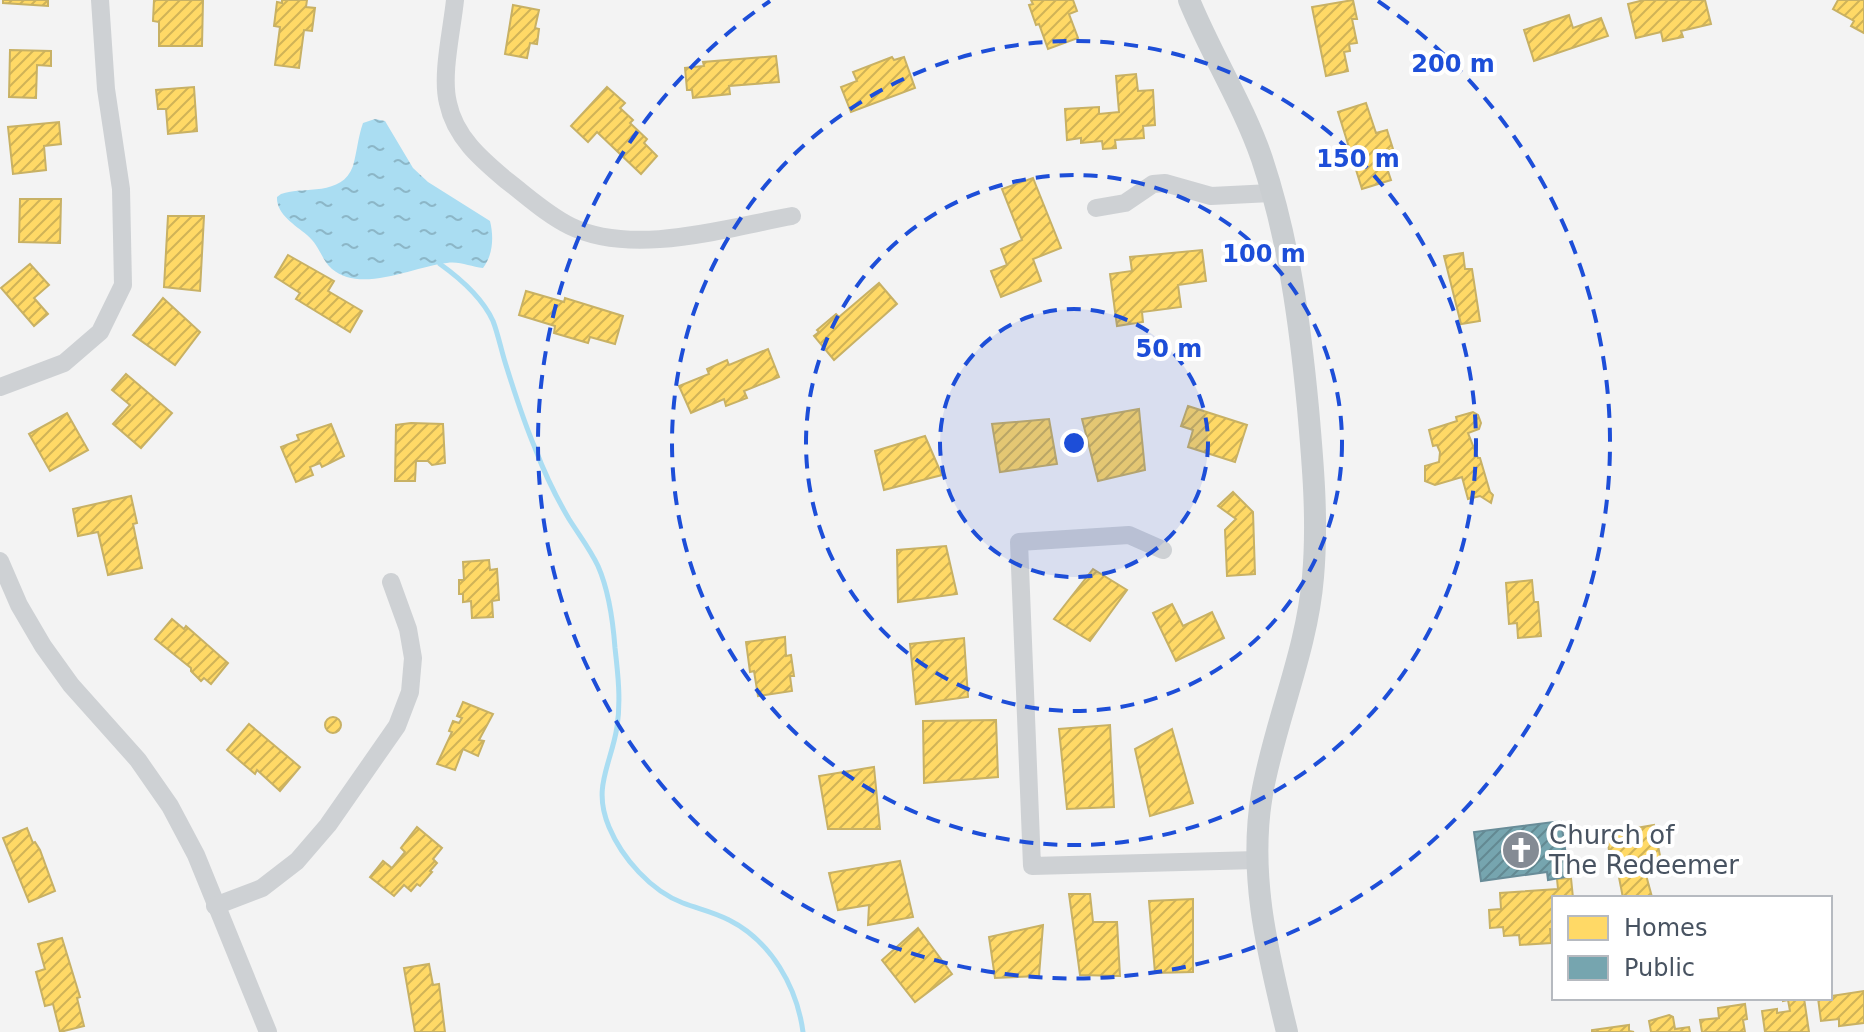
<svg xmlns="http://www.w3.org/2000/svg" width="1864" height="1032" viewBox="0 0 1864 1032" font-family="'DejaVu Sans',sans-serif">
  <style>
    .water { fill: url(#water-ripples) }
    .homes { fill: url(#homes-hatch); stroke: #c8b164; stroke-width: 2 }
    .public { fill: url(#public-hatch); stroke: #688c98; stroke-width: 2 }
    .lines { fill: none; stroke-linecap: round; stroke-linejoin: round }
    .stream { stroke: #aaddf2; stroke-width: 5 }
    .minor { stroke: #ced1d4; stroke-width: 18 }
    .major { stroke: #caced1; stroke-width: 22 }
    .ring { fill: none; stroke: #1d4ed8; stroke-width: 4; stroke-dasharray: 14 10 }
    .labels { text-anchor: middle; stroke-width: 8; stroke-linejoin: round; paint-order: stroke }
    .poi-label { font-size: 26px; fill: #485361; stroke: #fff; text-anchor: start }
    .centre { fill: #1d4ed8; stroke: #fff; stroke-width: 4 }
    .ring-label { font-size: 24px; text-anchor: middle; font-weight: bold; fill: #1d4ed8; stroke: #fff; stroke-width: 8; stroke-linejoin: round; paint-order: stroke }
  </style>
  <defs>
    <pattern id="water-ripples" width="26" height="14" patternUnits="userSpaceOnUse" patternTransform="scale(2)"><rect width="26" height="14" fill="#aaddf2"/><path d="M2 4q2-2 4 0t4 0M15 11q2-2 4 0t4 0" fill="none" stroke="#8cb6c7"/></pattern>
    <pattern id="homes-hatch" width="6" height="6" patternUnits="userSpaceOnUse" patternTransform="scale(2)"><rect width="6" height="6" fill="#ffd966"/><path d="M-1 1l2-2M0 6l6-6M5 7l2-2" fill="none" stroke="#d0b357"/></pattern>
    <pattern id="public-hatch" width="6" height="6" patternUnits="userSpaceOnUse" patternTransform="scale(2)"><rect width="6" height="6" fill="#76a5af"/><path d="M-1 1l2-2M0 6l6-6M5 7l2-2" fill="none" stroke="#638992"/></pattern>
  </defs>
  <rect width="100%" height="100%" fill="#f3f3f3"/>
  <path class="water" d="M375 119 385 121 413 168 428 182 490 221C494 237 493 255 483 268 471 267 460 261 447 263 415 266 361 294 332 269 322 261 320 246 307 235 295 225 276 214 277 197L281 194C304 186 342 197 353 166 357 152 358 137 363 123Z"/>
  <g class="homes">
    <path d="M3 0H48V6L3 3Z"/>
    <path d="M154 0H203L202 46H159V22L153 21Z"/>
    <path d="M282 0H307L306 7 315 8 312 31 304 30 299 68 275 65 280 27 274 26 277 2 282 3Z"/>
    <path d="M1031 0H1073L1077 11 1069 14 1078 38 1048 49 1039 24 1036 25 1029 5 1033 4Z"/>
    <path d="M1353 0 1357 19H1352L1357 43 1349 44 1350 51 1344 52 1348 71 1326 76 1312 7Z"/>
    <path d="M1644 0H1705L1711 24 1681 31 1683 37 1663 41 1661 32 1636 38 1628 4Z"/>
    <path d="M1838 0H1864V33L1851 26 1854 21 1833 9Z"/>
    <path d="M513 5 539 10 535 28 539 29 537 44 530 43 527 58 505 54Z"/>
    <path d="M1569 15 1573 28 1601 18 1608 36 1534 61 1524 30Z"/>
    <path d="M10 50 51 51V66L37 65 36 98 9 97Z"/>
    <path d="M776 56 779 82 729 86 730 94 693 98 692 90H687L685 68 704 66 703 62Z"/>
    <path d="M892 57 894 60 904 57 915 88 851 112 841 87 857 81 853 72Z"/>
    <path d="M1136 74 1138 91 1153 90 1155 125 1143 126 1144 138 1115 140 1116 148 1103 149 1102 141 1081 143V138L1067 140 1065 109 1099 107V114L1119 112 1116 76Z"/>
    <path d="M194 87 197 131 168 134 166 109H158L156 90Z"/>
    <path d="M607 87 625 103 620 108 633 120 630 123 647 139 644 143 657 156 641 174 597 132 588 142 571 126Z"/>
    <path d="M1366 103 1376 133 1387 130 1393 149 1382 153 1391 180 1362 189 1338 112Z"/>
    <path d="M59 122 61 144 44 146 46 170 13 174 8 127Z"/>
    <path d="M1033 178 1061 248 1033 259 1041 281 1001 297 991 271 1007 265 1001 249 1022 240 1002 189Z"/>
    <path d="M20 199H61L60 243 19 242Z"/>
    <path d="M168 216H204L200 291 164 287Z"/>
    <path d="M1202 250 1206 281 1178 285 1181 307 1142 312 1143 322 1117 326 1110 274 1132 271 1130 257Z"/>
    <path d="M1463 253 1465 269H1472L1480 321 1461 324 1444 256Z"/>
    <path d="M288 255 334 281 328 291 362 311 350 332 296 299 300 293 275 277Z"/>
    <path d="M30 264 49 285 34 298 48 314 34 326 1 288Z"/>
    <path d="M879 283 897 304 834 360 814 336 819 332 817 330 836 314 839 317Z"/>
    <path d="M526 291 564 302 565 298 623 316 615 344 590 337 588 343 554 333 555 326 519 315Z"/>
    <path d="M163 298 200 332 175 365 133 335Z"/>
    <path d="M768 349 779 377 744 391 747 398 726 406 724 399 691 413 679 386 709 374 707 369 727 360 729 365Z"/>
    <path d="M126 374 172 413 141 448 113 424 130 405 112 390Z"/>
    <path d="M1188 406 1247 425 1235 462 1188 447 1193 430 1181 426Z"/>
    <path d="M1139 409 1145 470 1098 481 1082 419Z"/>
    <path d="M1473 412 1478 415 1481 423 1479 429 1468 433 1478 458H1480L1490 492 1493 495 1491 503 1480 496 1468 499 1462 477 1435 485 1425 481V466L1439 462 1440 452 1437 445 1433 446 1429 430 1457 421 1456 417Z"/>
    <path d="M67 413 88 450 50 471 29 434Z"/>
    <path d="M1049 419 1057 464 1000 472 992 424Z"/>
    <path d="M411 423 443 424 445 463 432 465 428 461H416L415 481H395L396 425Z"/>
    <path d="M331 424 344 456 322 467 320 463 310 467 313 475 296 482 281 447 299 440 297 435Z"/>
    <path d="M925 436 942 475 884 490 875 451Z"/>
    <path d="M1233 492 1253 512 1255 574 1227 576 1225 530 1236 519 1218 506Z"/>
    <path d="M131 496 137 523 133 524 142 568 108 575 98 532 78 536 73 509Z"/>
    <path d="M946 546 957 594 898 602 897 550Z"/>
    <path d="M489 560 490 570 497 569 499 600 492 601 493 617 472 618 471 601 463 602V594H459V580H464L463 562Z"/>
    <path d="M1093 569 1127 590 1090 641 1054 619Z"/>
    <path d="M1532 580 1534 602H1538L1541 636 1518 638 1517 623 1509 624 1506 583Z"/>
    <path d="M1172 604 1183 626 1212 612 1224 638 1176 661 1153 613Z"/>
    <path d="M172 619 184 629 186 626 228 663 211 684 204 678 201 681 191 671V668L155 639Z"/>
    <path d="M785 637 786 656 791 655 794 676H790L792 691 758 696 754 671 750 672 746 642Z"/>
    <path d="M964 638 968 697 916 704 910 644Z"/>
    <path d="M463 702 493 714 479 740 484 741 478 756 463 749 455 770 437 764 452 732 449 731 453 721 459 723 462 718 457 716Z"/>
    <circle cx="333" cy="725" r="8"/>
    <path d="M996 720 998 777 924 783 923 721Z"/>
    <path d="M249 724 300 767 280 791 257 770 255 774 227 750Z"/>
    <path d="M1110 725 1114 807 1067 809 1059 729Z"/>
    <path d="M1172 729 1193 803 1150 816 1135 749Z"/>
    <path d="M874 767 880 829H828L819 776Z"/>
    <path d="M1654 825 1662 866 1651 868 1652 874 1646 875 1652 897 1623 898 1617 867 1611 868 1607 833Z"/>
    <path d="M417 827 442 848 433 859 437 863 430 871 432 872 420 886 417 884 411 891 404 885 394 896 370 877 383 861 392 868 405 852 401 848Z"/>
    <path d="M27 828 33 843 35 842 40 850 55 891 29 902 3 838Z"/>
    <path d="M900 861 913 917 868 925 869 905 838 910 829 873Z"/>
    <path d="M1571 878 1573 898H1554V929H1550L1551 943 1520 945 1519 935 1504 936 1503 927 1490 928 1489 910 1501 909 1500 893 1558 889 1557 879Z"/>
    <path d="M1069 894H1090L1093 922H1117L1120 976 1080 975Z"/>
    <path d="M1193 899V972L1155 973 1149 901Z"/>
    <path d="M1043 925 1039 976 995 978 989 937Z"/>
    <path d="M918 928 952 974 915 1002 882 960Z"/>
    <path d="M62 938 80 997 77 998 84 1026 60 1032 53 1004 45 1006 36 972 45 969 38 944Z"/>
    <path d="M429 964 433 985 439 984 445 1032H415L404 968Z"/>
    <path d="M1864 991V1023L1839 1026V1019L1821 1021 1818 998Z"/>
    <path d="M1783 998H1804L1809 1032H1765L1762 1011 1777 1009V1013L1790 1011 1788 1000 1783 1001Z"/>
    <path d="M1745 1004 1747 1019 1743 1020 1745 1032H1702L1700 1020 1719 1018 1718 1008Z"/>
    <path d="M1669 1015 1673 1017 1675 1029 1689 1027 1690 1032H1651L1649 1021Z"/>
    <path d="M1629 1025V1031L1634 1032H1592V1030Z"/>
  </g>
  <path class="public" d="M1561 821 1568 869H1564L1565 877 1548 880 1547 872 1481 881 1474 832Z"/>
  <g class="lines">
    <path class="stream" d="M440 264C461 279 482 297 493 321 498 334 501 349 505 362 514 391 523 420 535 448 544 472 556 497 569 519 579 535 590 549 598 566 609 591 613 621 615 648 618 674 621 701 617 727 611 765 592 787 609 827 622 858 651 891 683 903 699 909 714 912 729 920 771 941 797 987 803 1032"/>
    <g class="minor">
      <path d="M455 0C452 30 441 75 448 103 455 137 481 159 506 180 527 196 546 214 570 226 633 257 726 228 792 216"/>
      <path d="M1096 208 1125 203 1153 184 1165 183 1211 196 1271 193"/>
      <path d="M0 387 64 363 100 332 123 285 121 189 106 89 100 0"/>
      <path d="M1163 550 1129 535 1019 542 1032 866 1257 860"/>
      <path d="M0 561 19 605 43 646 71 685 138 760 170 806 196 855 268 1032"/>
      <path d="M215 906 262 888 297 861 328 825 397 726 410 692 413 658 408 629 391 582"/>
    </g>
    <path class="major" d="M1189 0C1211 54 1243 104 1262 159 1289 240 1300 324 1308 408 1313 464 1318 521 1313 577 1307 651 1275 721 1262 794 1248 876 1268 953 1287 1032"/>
  </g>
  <circle cx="1074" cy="443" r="134" fill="#1d4ed8" fill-opacity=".12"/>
  <g class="ring">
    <circle cx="1074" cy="443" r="134"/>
    <circle cx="1074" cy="443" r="268"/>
    <circle cx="1074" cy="443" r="402"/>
    <path d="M1378 1A536 536 0 1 1 770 1"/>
  </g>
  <defs>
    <g id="church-disc" transform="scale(2)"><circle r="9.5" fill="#848b94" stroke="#fff"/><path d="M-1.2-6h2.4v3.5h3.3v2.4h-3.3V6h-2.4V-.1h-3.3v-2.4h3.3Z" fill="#fff"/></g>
  </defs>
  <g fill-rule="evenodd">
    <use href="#church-disc" x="1521" y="850"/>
  </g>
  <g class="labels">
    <g class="poi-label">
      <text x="1549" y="844">Church of<tspan x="1549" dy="30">The Redeemer</tspan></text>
    </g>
  </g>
  <circle cx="1074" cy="443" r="12" class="centre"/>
  <g class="ring-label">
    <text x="1453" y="72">200 m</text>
    <text x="1358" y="167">150 m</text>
    <text x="1264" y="262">100 m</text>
    <text x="1169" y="357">50 m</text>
  </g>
  <rect x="1552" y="896" width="280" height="104" fill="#ffffff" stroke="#b6bac0" stroke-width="2"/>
  <rect x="1568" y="916" width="40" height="24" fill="#ffd966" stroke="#b6bac0" stroke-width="2"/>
  <text x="1624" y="936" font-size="24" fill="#485361">Homes</text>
  <rect x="1568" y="956" width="40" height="24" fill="#76a5af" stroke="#b6bac0" stroke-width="2"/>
  <text x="1624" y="976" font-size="24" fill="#485361">Public</text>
</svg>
